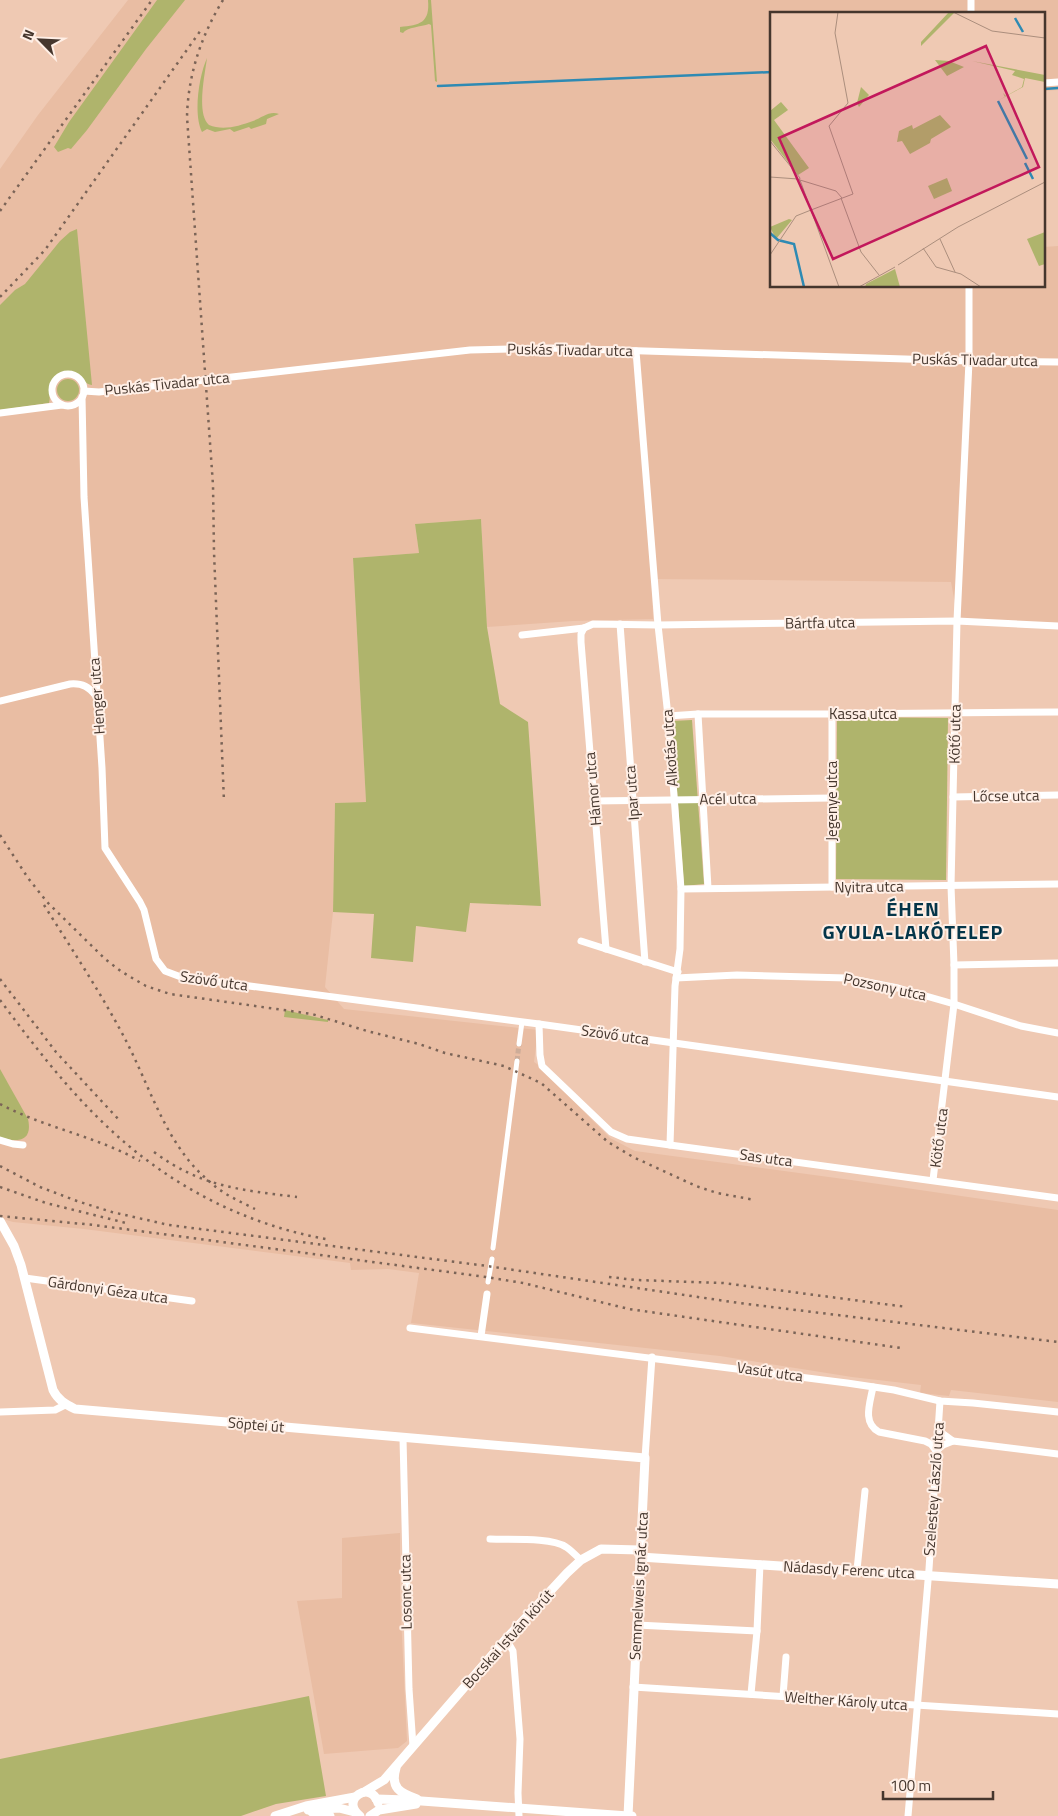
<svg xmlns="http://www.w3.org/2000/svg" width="1058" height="1816" viewBox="0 0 1058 1816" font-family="'Titillium Web',sans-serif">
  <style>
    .built { fill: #e9bda3 }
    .green { fill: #afb46c }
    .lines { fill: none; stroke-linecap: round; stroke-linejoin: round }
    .stream { stroke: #2e8ab3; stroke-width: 2.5 }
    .pedestrian-tunnel { stroke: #cdac98; stroke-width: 5; stroke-dasharray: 5 2.5; stroke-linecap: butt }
    .pedestrian { stroke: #fff; stroke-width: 5 }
    .minor { stroke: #fff; stroke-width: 7 }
    .tertiary { stroke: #fff; stroke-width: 9 }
    .secondary { stroke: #fff; stroke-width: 9 }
    .rail { stroke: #7b6457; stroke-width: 2.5; stroke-dasharray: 2.5 5; stroke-linecap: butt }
    .labels { text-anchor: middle; stroke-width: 4; stroke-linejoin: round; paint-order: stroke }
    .street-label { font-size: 15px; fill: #45362d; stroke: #ffefe6 }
    .district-label { font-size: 20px; font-weight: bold; letter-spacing: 1px; fill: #043549; stroke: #ffefe6 }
    .inset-river { fill: none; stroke: #2e8ab3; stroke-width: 2.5 }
    .inset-road { fill: none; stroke: #ab8e7d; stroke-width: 1 }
    .view { fill: #c2185b; fill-opacity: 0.15; stroke: #c2185b; stroke-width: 2.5 }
    .inset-edge { fill: none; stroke: #45362d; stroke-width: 2.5 }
  </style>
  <rect width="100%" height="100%" fill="#efc9b3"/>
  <g class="built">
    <path d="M128 0H1058V90L1044 91V14H772V286H1044V247L1058 246V624L958 620 951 582 652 579 653 619 573 621 487 627 481 519 415 524 419 553 353 558 366 802 335 803 333 912 325 987 344 1009 538 1030 534 1062 537 1064 610 1138 635 1151 851 1180 1058 1210V1402L951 1390 949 1396 920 1393 921 1385 852 1377 720 1356 411 1323 419 1273 388 1269 351 1270 350 1263 84 1229 13 1222 0 1218V169L38 115Z"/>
    <path d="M400 1533V1595L407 1741 398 1748 324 1754 297 1601 342 1598V1538Z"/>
  </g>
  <g class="green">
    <path d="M157 0H185L146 49 87 130 71 149 68 148 58 152 54 147 69 122Z"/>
    <path d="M428 0H431L437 82 435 81 431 25 429 24C421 27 407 27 403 33L400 32V27C420 25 430 23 428 0Z"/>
    <path d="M207 58C205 74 196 114 209 125 223 131 239 126 253 121 261 118 270 110 279 114L267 119 266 124 251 129 249 127 234 132 230 129 215 132 207 129 202 132C193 114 199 76 207 58Z"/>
    <path d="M77 229 92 385C85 384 84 380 79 376 70 369 56 372 51 383 48 389 51 396 49 403L0 410V305L15 290 25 284 60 241 70 232Z"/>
    <circle cx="68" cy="390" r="11"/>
    <path d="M481 519 487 627 500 704 528 722 541 906 470 903 466 932 416 926 413 962 371 958 374 914 333 912 335 803 366 802 353 558 419 553 415 524Z"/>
    <path d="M837 717 948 718 946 880 836 879Z"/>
    <path d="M692 720 704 884 684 886 672 721Z"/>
    <path d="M285 1010 328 1020V1022L284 1017Z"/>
    <path d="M0 1069 28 1119C33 1142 17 1143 0 1137Z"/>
    <path d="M309 1696 326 1796 276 1804 241 1816H0V1759Z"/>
  </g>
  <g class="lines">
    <g class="stream">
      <path d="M438 86 772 72"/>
      <path d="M1044 89 1058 88"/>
    </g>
    <path class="pedestrian-tunnel" d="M517 1061 519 1044"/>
    <g class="pedestrian">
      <path d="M519 1044 522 1022"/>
      <path d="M493 1248 517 1061"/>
      <path d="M488 1282 492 1259"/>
    </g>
    <g class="minor">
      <path d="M971 0V14"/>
      <path d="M1044 83 1058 82"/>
      <path d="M636 351 658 625 668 716 681 889 680 949 675 986 670 1145"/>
      <circle cx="68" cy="390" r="16"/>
      <path d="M84 391 99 392 470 350 550 348 969 361 1058 362"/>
      <path d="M82 397 84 497 102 768 105 848 140 902 144 910 156 959 165 971 181 977 539 1024 1058 1097"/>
      <path d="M0 413 62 405"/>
      <path d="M620 624 645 962"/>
      <path d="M584 628 581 634V642L606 949"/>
      <path d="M522 635 584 628 593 624 658 625 957 621 1058 626"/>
      <path d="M0 701 70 684C83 683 89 687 96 696"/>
      <path d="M698 714 708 888"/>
      <path d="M832 714V887"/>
      <path d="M668 716 698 714H832L1058 712"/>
      <path d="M953 797 1058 795"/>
      <path d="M594 801 832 798"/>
      <path d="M681 889 1058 884"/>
      <path d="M581 941 678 972"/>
      <path d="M954 965 1058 963"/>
      <path d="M676 978 737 975 847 978 898 988 954 1004 1021 1026 1058 1033"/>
      <path d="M539 1024 540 1055 542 1066 611 1132 627 1139 670 1145 1058 1198"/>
      <path d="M0 1140 13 1144 23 1145"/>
      <path d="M933 1180 954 1004V965L951 886 957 621 969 361V286"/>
      <path d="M25 1278 192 1301"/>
      <path d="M410 1328 847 1383 894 1390 940 1401 973 1403 1058 1412"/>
      <path d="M481 1336 487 1294"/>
      <path d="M873 1387C870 1403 862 1423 879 1432L925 1441 931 1444 936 1451"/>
      <path d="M0 1412 55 1410 65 1405"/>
      <path d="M939 1426 942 1433 953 1441 1058 1454"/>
      <path d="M403 1438 409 1689 413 1746"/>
      <path d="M936 1451 943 1445 953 1441"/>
      <path d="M645 1458 652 1357"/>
      <path d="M490 1539C508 1540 551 1537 566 1547 571 1550 576 1556 581 1560"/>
      <path d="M857 1570 865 1491"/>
      <path d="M637 1625 757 1631"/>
      <path d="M506 1639 513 1651 520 1739 518 1793 519 1816"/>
      <path d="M633 1687 1058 1714"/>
      <path d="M751 1694 757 1631 760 1564"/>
      <path d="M783 1696 786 1657"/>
      <path d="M908 1816 929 1569 940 1401"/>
    </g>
    <g class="tertiary">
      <path d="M0 1221 14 1246 21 1265 53 1390C58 1400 65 1404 75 1409L645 1458 628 1816H632"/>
      <path d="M640 1557 1058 1584"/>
      <path d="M396 1768C390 1788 400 1793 417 1799"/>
      <path d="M364 1792 384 1780 506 1639 567 1573 581 1560 601 1549 640 1550"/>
      <path d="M312 1812 330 1816"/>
    </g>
    <g class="secondary">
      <path d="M376 1799 408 1800 628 1816"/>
      <path d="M308 1810 339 1808 355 1812"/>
      <path d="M275 1816 306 1806 355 1797"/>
      <path d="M360 1816C339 1800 371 1779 378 1803"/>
      <path d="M370 1816 379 1810 416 1804"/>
    </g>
    <g class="rail">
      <path d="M223 0C201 36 188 75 187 117L213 485 214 552 224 802"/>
      <path d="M0 211 152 0"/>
      <path d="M0 297 45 250 201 30"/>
      <path d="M0 835 28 878 47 902 105 959 122 972 146 986 170 994 312 1014 367 1031 419 1044 445 1053 504 1066 541 1083 608 1142 633 1157 696 1186 717 1193 755 1200"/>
      <path d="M44 905C71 948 99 990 123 1035 150 1085 165 1145 210 1182 223 1194 239 1201 255 1209"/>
      <path d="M0 979 56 1052 121 1122"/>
      <path d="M0 1000C35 1047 71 1094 114 1133 173 1187 247 1225 326 1239"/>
      <path d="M0 1104C45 1128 96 1136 140 1161"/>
      <path d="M154 1152C201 1187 241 1190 297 1197"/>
      <path d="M0 1166 40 1187 77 1201 112 1212 169 1225 487 1266 739 1303 1058 1342"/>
      <path d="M0 1187 46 1203 126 1223"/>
      <path d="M0 1216 94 1225 486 1277 523 1283 629 1309 901 1348"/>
      <path d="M609 1277 636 1280 723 1283 907 1307"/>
    </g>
  </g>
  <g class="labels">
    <g class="street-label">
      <text transform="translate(570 350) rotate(1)" y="5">Puskás Tivadar utca</text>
      <text transform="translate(975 360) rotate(1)" y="5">Puskás Tivadar utca</text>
      <text transform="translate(167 384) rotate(-6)" y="5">Puskás Tivadar utca</text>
      <text transform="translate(820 623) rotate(-1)" y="5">Bártfa utca</text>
      <text transform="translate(97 696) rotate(-94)" y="5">Henger utca</text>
      <text x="863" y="719">Kassa utca</text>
      <text transform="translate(955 734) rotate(-89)" y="5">Kötő utca</text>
      <text transform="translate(670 748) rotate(-94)" y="5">Alkotás utca</text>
      <text transform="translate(593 789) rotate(-95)" y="5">Hámor utca</text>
      <text transform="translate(632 793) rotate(-94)" y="5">Ipar utca</text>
      <text transform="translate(1006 796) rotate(-1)" y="5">Lőcse utca</text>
      <text transform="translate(728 799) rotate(-1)" y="5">Acél utca</text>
      <text transform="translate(832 801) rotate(-90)" y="5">Jegenye utca</text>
      <text transform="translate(869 887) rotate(-1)" y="5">Nyitra utca</text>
      <text transform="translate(214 981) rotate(8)" y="5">Szövő utca</text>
      <text transform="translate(885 987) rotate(12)" y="5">Pozsony utca</text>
      <text transform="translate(615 1035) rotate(8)" y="5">Szövő utca</text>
      <text transform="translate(939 1138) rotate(-83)" y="5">Kötő utca</text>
      <text transform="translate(766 1158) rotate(8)" y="5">Sas utca</text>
      <text transform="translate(108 1290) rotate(8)" y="5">Gárdonyi Géza utca</text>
      <text transform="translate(770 1372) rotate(8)" y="5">Vasút utca</text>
      <text transform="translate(256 1425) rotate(5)" y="5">Söptei út</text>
      <text transform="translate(934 1489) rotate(-86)" y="5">Szelestey László utca</text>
      <text transform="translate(849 1570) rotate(3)" y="5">Nádasdy Ferenc utca</text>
      <text transform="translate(639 1586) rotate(-87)" y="5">Semmelweis Ignác utca</text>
      <text transform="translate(406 1592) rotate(-91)" y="5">Losonc utca</text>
      <text transform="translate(508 1639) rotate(-48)" y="5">Bocskai István körút</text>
      <text transform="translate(846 1701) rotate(4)" y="5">Welther Károly utca</text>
    </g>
    <g class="district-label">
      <text x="913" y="916">ÉHEN<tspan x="913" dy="23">GYULA-LAKÓTELEP</tspan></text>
    </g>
  </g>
  <g transform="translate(770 12)">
    <rect width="275" height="275" fill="#efc9b3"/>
    <path d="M179 0 184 1 151 34V30ZM165 48 179 49 194 55 177 64ZM202 49 275 63V70L255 66 253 75 229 88 235 85 233 81 236 84 252 75 254 67 242 63 245 59ZM91 75 99 83 89 95 87 91ZM11 90 18 98 4 108 39 156 28 163 0 127V99ZM170 103 181 115 161 127 160 131 140 142 132 129 127 130 129 119 142 113 143 117ZM177 166 182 179 164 187 158 174ZM19 207 22 208 6 227 0 215ZM275 220V252L269 254 257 227ZM125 257 130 275H95L96 272Z" fill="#afb46c"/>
    <path class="inset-river" d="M245 6 253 20M228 89 257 147M255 151 263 167M0 221 8 228 24 232 34 275"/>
    <path class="inset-road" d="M68 0 65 21 78 91 59 114 83 182 41 198 69 275M183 0 222 19 275 26M0 129 30 166 29 169M0 165 28 167M30 168 66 179 72 186M71 186 91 240 109 263M170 227 185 260M153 236 166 255 191 262 211 275M0 243 26 204 41 198 30 168M128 253 188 215 275 170M89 275 125 255"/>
    <path class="view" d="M216 34 269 155 63 247 9 126Z"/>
    <rect width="275" height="275" class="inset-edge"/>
  </g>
  <g transform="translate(40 40) rotate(294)" stroke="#ffefe6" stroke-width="4" paint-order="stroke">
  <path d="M0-4L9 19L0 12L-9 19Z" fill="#45362d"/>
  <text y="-8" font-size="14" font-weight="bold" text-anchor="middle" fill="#45362d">N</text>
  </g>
  <path d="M883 1791v8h110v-8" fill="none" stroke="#45362d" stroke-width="2.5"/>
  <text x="890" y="1791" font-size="15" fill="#45362d" stroke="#ffefe6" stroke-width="4" paint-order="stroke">100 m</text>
</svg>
